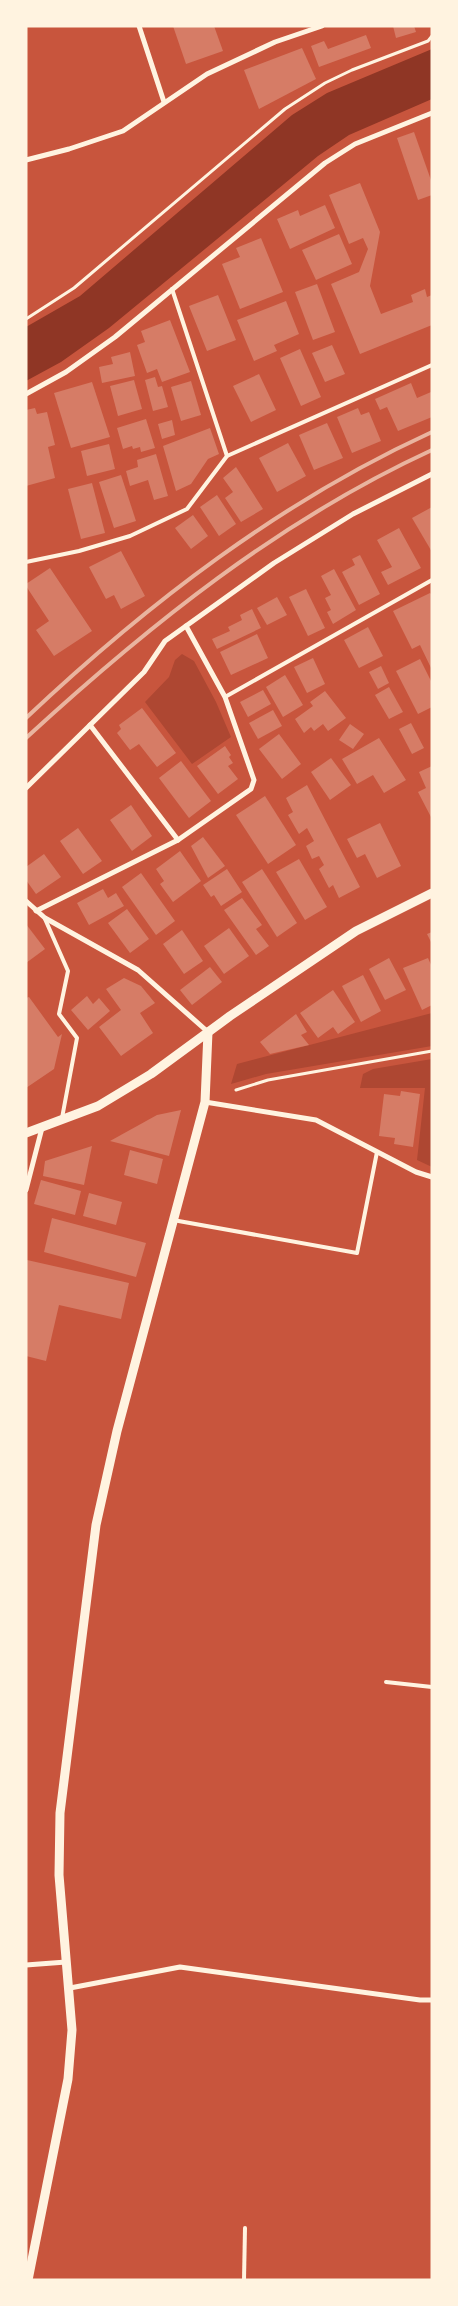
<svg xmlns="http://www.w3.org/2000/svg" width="458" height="2306" viewBox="0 0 458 2306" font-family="Signika,sans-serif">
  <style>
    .green { fill: #ae4732 }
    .water { fill: #8f3625 }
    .building { fill: #d67c66 }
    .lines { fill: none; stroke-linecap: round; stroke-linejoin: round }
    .path { stroke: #fff3e0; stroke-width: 3 }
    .service { stroke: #fff3e0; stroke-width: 4 }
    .minor { stroke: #fff3e0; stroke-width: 5 }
    .tertiary { stroke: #fff3e0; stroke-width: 9 }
    .rail { stroke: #e9b49f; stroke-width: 4 }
  </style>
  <rect width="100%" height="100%" fill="#c8553d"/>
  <g class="green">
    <path d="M182 654 194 661 216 702 231 737 192 764 145 702 169 677 175 660Z"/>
    <path d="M432 1013V1046L266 1074 231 1084 237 1064Z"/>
    <path d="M432 1059V1167L417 1160 425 1088H360L363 1074 373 1069Z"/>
  </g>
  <path class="water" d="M432 49V99L349 135 318 156 109 328 61 362 26 381V327L80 296 292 115 327 93Z"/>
  <g class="building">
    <path d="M173 26H214L223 51 186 64Z"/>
    <path d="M393 26H414L416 32 396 38Z"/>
    <path d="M366 35 371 48 319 67 311 46 324 41 328 49Z"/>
    <path d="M302 48 316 79 259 109 244 70Z"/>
    <path d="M414 132 432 183V195L418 200 397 138Z"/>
    <path d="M360 183 380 232 370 286 381 314 413 302 411 295 425 289 427 297 432 295V325L360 354 331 284 359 272 368 249 363 238 349 244 329 195Z"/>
    <path d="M325 205 335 228 290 249 277 219 298 210 300 216Z"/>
    <path d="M339 234 352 264 316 280 302 250Z"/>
    <path d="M261 238 283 292 240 309 222 264 240 257 236 248Z"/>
    <path d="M317 284 335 332 313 340 295 292Z"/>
    <path d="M218 295 236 340 207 351 189 306Z"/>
    <path d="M286 301 299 334 274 345 277 351 254 361 237 320Z"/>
    <path d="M170 320 190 372 162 382 157 369 147 373 137 345 145 342 141 331Z"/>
    <path d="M332 345 345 374 325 382 312 353Z"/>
    <path d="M300 349 321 397 301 406 280 358Z"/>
    <path d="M130 352 135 376 102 383 99 367 113 364 111 357Z"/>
    <path d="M259 374 276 410 251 422 233 386Z"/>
    <path d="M155 377 158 387 162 386 168 407 153 411 145 380Z"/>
    <path d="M134 380 142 409 118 416 110 386Z"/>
    <path d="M191 381 201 415 181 421 171 387Z"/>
    <path d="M92 382 110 437 71 448 54 393Z"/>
    <path d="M411 383 417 398 431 392 432 417 398 431 387 407 380 410 375 399Z"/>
    <path d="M35 408 37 414 47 412 55 445 48 447 55 478 26 486V410Z"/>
    <path d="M358 408 361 415 369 412 381 441 352 453 337 417Z"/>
    <path d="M146 419 155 448 141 452 140 447 133 449 132 446 123 449 117 428Z"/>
    <path d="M172 420 175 435 162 439 158 424Z"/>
    <path d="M327 423 343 458 314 470 299 435Z"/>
    <path d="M210 428 219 454 208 459 191 484 176 491 163 446Z"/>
    <path d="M288 443 306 476 277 492 259 458Z"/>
    <path d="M109 444 115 469 87 476 81 451Z"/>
    <path d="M156 454 168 496 154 500 148 480 130 486 126 471 138 467 137 460Z"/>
    <path d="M236 467 263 509 241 522 225 498 233 492 223 478Z"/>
    <path d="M121 475 136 521 114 528 99 482Z"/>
    <path d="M92 483 105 533 81 539 68 489Z"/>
    <path d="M217 495 236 524 219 536 200 507Z"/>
    <path d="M432 507V552L412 518Z"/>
    <path d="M193 515 208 536 191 549 175 528Z"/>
    <path d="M399 528 421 568 388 585 381 572 392 567 377 540Z"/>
    <path d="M121 551 145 596 121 609 114 595 106 599 89 567Z"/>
    <path d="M360 555 380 594 359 605 342 572 355 565 352 559Z"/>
    <path d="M50 568 92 631 54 656 36 630 49 621 26 586V584Z"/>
    <path d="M334 569 356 610 333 624 327 612 331 610 325 598 331 595 321 576Z"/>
    <path d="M306 589 325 628 308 636 289 597Z"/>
    <path d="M430 593 432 595V670L420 645 412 649 393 611Z"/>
    <path d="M277 597 287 615 267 625 257 608Z"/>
    <path d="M252 609 261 628 217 649 212 639 230 631 228 627 242 620 240 615Z"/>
    <path d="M368 627 383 656 359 668 344 640Z"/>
    <path d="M257 634 268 658 231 675 220 652Z"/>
    <path d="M313 658 325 684 307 693 294 667Z"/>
    <path d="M420 659 432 683V707L418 714 396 671Z"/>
    <path d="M381 666 389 683 378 689 369 672Z"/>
    <path d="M285 675 303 705 283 717 266 687Z"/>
    <path d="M389 687 403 712 389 719 375 695Z"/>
    <path d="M263 690 271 704 248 717 240 702Z"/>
    <path d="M325 691 346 718 328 731 323 724 314 731 311 727 304 733 295 719 313 706 310 702Z"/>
    <path d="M142 708 176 753 157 767 139 744 130 750 117 733 121 729 119 725Z"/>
    <path d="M273 710 282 726 258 739 249 723Z"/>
    <path d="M411 723 424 748 412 754 399 729Z"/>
    <path d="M350 724 364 734 353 749 339 740Z"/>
    <path d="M279 734 301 764 282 779 259 749Z"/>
    <path d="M379 738 406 780 384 793 373 775 357 784 342 759Z"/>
    <path d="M225 746 231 755 229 757 233 763 228 766 238 779 218 794 197 766Z"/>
    <path d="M331 758 351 785 330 800 311 772Z"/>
    <path d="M181 761 211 801 189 818 159 778Z"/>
    <path d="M432 766V819L418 792 426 788 419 772Z"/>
    <path d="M307 785 360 887 339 898 333 885 329 888 319 869 324 865 319 856 312 859 306 846 314 841 307 828 299 834 288 815 293 812 286 798Z"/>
    <path d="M265 796 296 845 268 864 236 815Z"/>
    <path d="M131 805 152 836 132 851 110 820Z"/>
    <path d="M380 823 401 866 377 878 365 854 357 858 347 839Z"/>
    <path d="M78 828 102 861 83 874 60 841Z"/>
    <path d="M203 837 225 866 208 878 191 846Z"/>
    <path d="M180 851 201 881 173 902 160 884 164 881 156 869Z"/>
    <path d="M44 854 61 877 36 894 26 880V867Z"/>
    <path d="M299 859 327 907 305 920 276 872Z"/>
    <path d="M227 869 242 892 221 906 214 895 211 897 203 885Z"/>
    <path d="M262 869 297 923 277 937 242 882Z"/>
    <path d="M141 873 175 921 156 935 122 887Z"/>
    <path d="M103 889 108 898 116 893 124 906 89 925 77 903Z"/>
    <path d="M242 898 262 925 256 929 269 946 256 955 224 910Z"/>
    <path d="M127 909 149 939 130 953 108 923Z"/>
    <path d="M26 924 45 949 26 963Z"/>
    <path d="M229 928 249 956 224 974 204 946Z"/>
    <path d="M182 930 203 961 184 974 163 944Z"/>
    <path d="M432 932V944L427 934Z"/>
    <path d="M389 958 406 990 385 1000 369 969Z"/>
    <path d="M428 958 432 967V1005L422 1010 403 968Z"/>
    <path d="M210 967 222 982 192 1005 180 990Z"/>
    <path d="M363 975 381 1011 361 1022 342 986Z"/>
    <path d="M124 978 141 986 155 1003 140 1013 153 1033 121 1056 99 1027 121 1010 106 989Z"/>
    <path d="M333 990 355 1022 338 1034 333 1027 318 1038 300 1013Z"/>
    <path d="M87 996 93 1004 99 998 110 1011 88 1030 71 1010Z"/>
    <path d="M29 997 58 1037 62 1034 54 1069 26 1088V998Z"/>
    <path d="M296 1014 307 1032 301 1035 309 1045 270 1054 260 1042Z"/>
    <path d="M401 1091 420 1094 413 1147 394 1144 395 1138 379 1136 384 1094 400 1096Z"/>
    <path d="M181 1110 169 1156 110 1141 157 1115Z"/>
    <path d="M92 1146 84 1185 43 1176 45 1161Z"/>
    <path d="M130 1150 163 1159 157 1184 124 1175Z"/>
    <path d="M41 1180 81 1191 75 1215 34 1204Z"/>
    <path d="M89 1193 122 1202 116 1225 83 1216Z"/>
    <path d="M52 1218 146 1243 136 1277 44 1252Z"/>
    <path d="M27 1260 129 1283 121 1319 59 1305 46 1361 26 1356Z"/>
  </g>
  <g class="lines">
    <g class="path">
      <path d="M26 319 74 288 285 109 325 83 352 70 428 41 432 36"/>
      <path d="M236 1090 268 1080 432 1051"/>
    </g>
    <g class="service">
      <path d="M172 289 227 456"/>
      <path d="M26 562 79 551 130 536 187 509 227 456 432 365"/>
      <path d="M225 697 432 580"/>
      <path d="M45 919 68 971 59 1014 77 1038 62 1118"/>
      <path d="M173 1220 357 1253 377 1152"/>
      <path d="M386 1682 432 1687"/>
      <path d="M244 2280 245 2228"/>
    </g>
    <g class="minor">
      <path d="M139 26 164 102"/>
      <path d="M26 160 69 149 123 131 207 74 275 42 322 26"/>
      <path d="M26 394 66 372 115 337 325 163 355 144 432 113"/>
      <path d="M90 725 178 840"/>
      <path d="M26 788 144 672 165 641 274 563 353 514 432 474"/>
      <path d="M26 901 45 918 138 970 208 1032"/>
      <path d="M36 911 178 840 251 789 254 780 225 697 186 626"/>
      <path d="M205 1102 316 1120 416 1172 432 1177"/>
      <path d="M26 1190 42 1128"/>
      <path d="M26 1965 66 1962"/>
      <path d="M70 1988 180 1967 420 2000H432"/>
    </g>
    <g class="tertiary">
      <path d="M26 1133 98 1106 151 1074 230 1016 356 931 432 893"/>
      <path d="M28 2280 68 2079 72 2030 59 1875 60 1813 96 1525 117 1431 205 1102 208 1032"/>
    </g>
    <g class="rail">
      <path d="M26 718C147 604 281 501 432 432"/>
      <path d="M26 738C149 625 280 520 432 450"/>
    </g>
  </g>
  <rect width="458" height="2306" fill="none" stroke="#fff3e0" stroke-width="55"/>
</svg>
